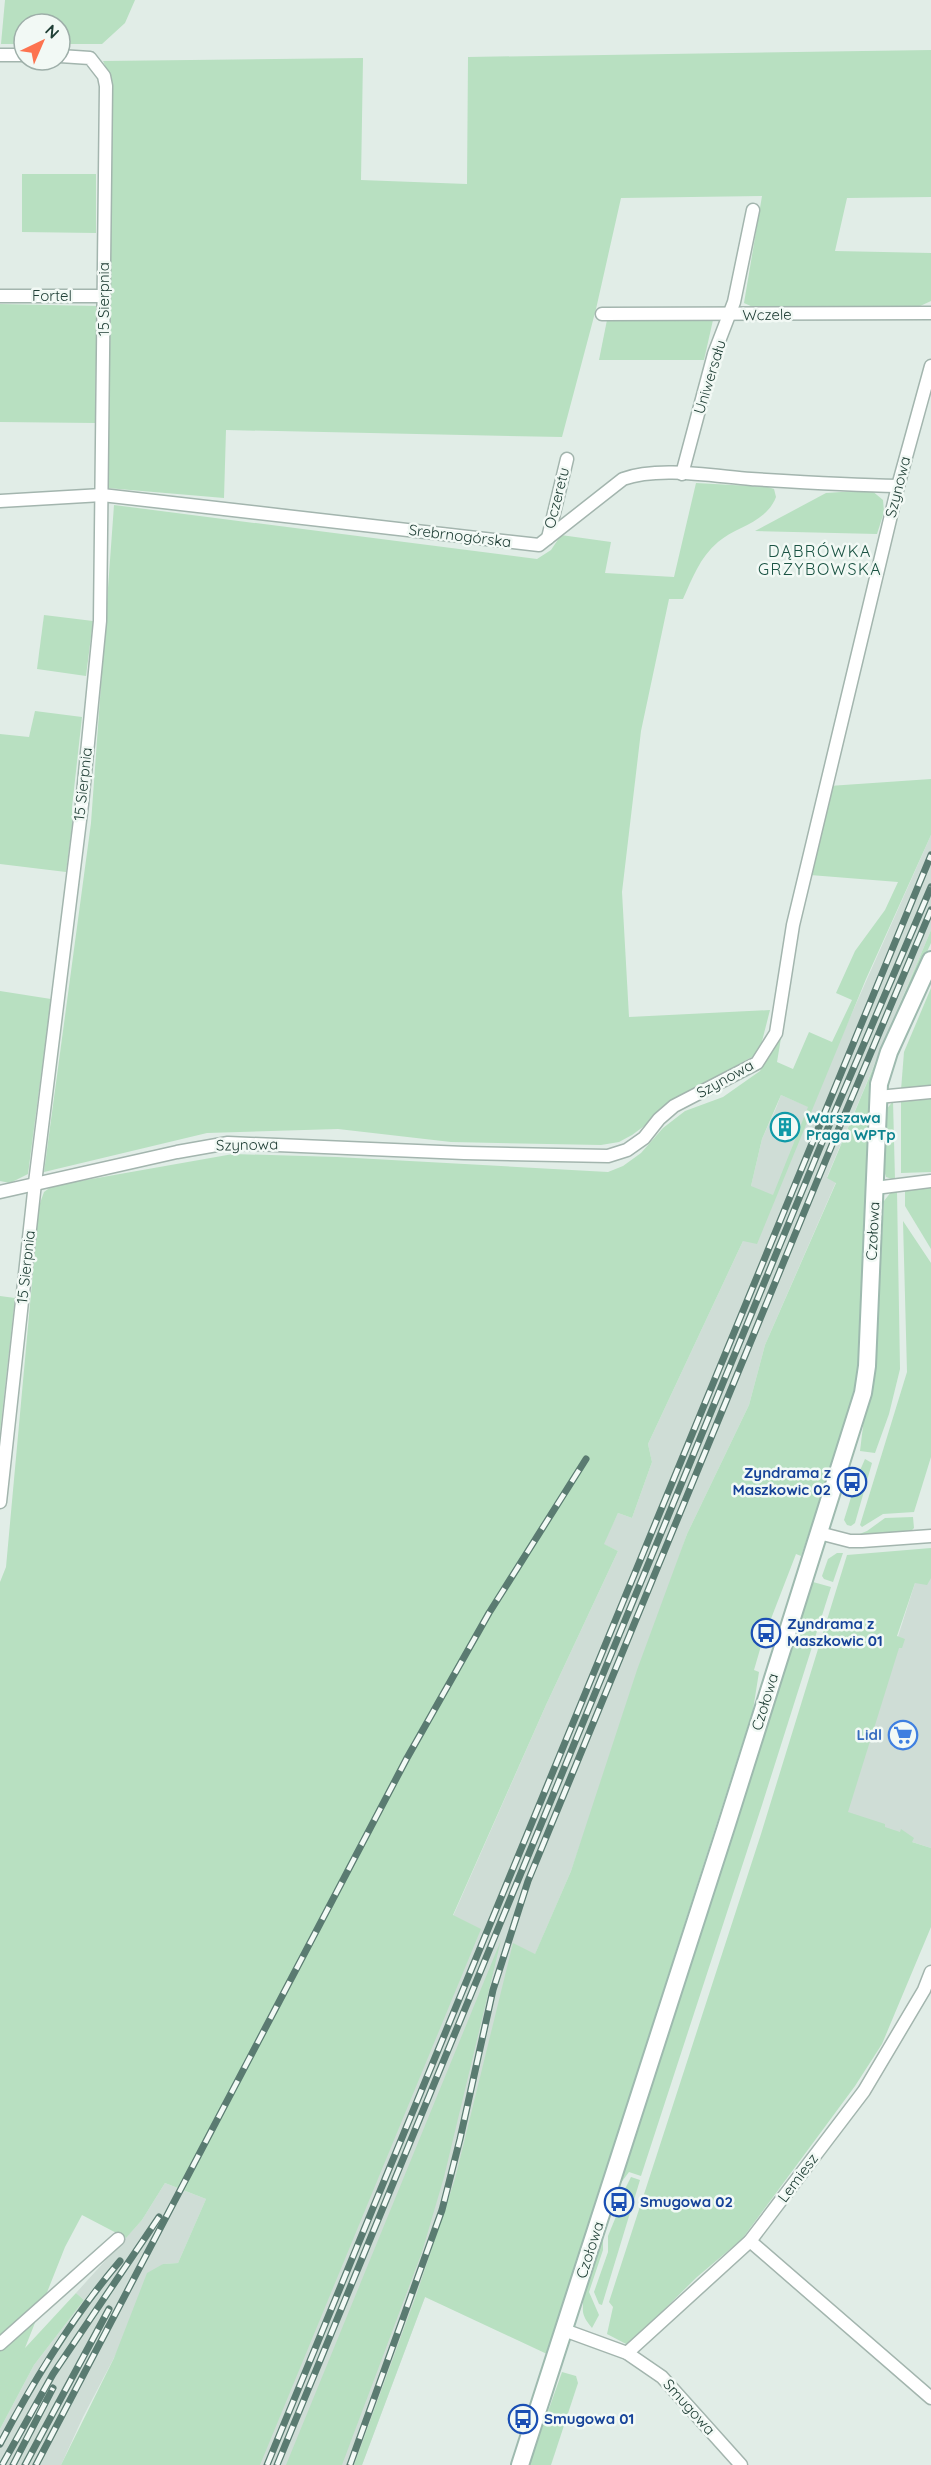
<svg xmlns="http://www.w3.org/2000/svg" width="931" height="2465" viewBox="0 0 931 2465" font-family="Quicksand,sans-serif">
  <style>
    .built { fill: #cfddd6 }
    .green { fill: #b8e0c1; fill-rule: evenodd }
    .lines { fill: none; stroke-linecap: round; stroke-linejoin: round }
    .street-casing { stroke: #a3b5ae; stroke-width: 15 }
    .secondary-casing { stroke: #9ebaaf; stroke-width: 20 }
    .street { stroke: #fff; stroke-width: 12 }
    .secondary { stroke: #fff; stroke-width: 16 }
    .rail-casing { stroke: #5a7b71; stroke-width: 7 }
    .rail { stroke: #f2f9f5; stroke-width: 4.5; stroke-dasharray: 14; stroke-linecap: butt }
    .labels { text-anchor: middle; stroke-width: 5; stroke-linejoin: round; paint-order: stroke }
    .street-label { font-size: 15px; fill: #203f36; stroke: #f2f9f5 }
    .culture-label { font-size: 15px; font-weight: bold; fill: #0d838f; stroke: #f2f9f5; text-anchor: start }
    .transit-label { font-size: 15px; font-weight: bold; fill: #164399; stroke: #f2f9f5; text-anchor: start }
    .shop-label { font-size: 15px; font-weight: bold; fill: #366cbe; stroke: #f2f9f5; text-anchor: end }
    .neighbourhood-label { font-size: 16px; letter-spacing: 1.5px; fill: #1a5343; stroke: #f2f9f5 }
  </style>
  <rect width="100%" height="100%" fill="#e1ede7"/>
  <g class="built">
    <path d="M931 835V930L827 1177 836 1182 765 1345 749 1405 687 1534 571 1871 502 2031 425 2297 362 2465H229L402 2032 546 1705 618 1551 603 1544 618 1513 632 1518 652 1462 648 1444 743 1241 751 1186 762 1139 776 1108 781 1095 809 1107 788 1157Z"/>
    <path d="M931 1553V1848L840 1819 915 1583Z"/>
    <path d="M165 2183 206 2199 178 2263 163 2264 83 2417 61 2465H0V2429L34 2365 84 2300 76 2293 142 2220Z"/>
  </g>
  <g class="green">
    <path d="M5 0H135L125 23 102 44H60V24H24V44H1Z"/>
    <path d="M931 50V197L847 198 835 251 931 253V301L918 307 755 308 744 303 762 196 621 198 596 309 562 437 226 430 224 498 107 488 111 303 110 77 103 61 363 58 361 180 467 184 468 57Z"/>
    <path d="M22 174H96V233L22 232Z"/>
    <path d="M0 304 97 306 95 423 0 422Z"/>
    <path d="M607 320H713L704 360H599Z"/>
    <path d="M696 483 768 487 774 489 776 497C766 523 737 526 718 542 700 557 692 579 683 599H669L641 731 622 892 629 1017 770 1010 759 1053 669 1103 647 1124 632 1135 619 1142 601 1145 451 1142 338 1129 207 1133 44 1172 91 823 114 505 537 559 551 550 561 535 611 542 605 573 674 577Z"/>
    <path d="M871 490 883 500 884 512 877 534 755 531 826 493Z"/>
    <path d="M44 615 93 621 86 676 37 669Z"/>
    <path d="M35 711 82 717 72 807 73 818 66 872 0 864V734L29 737Z"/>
    <path d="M931 779V835L866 979 757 1244 743 1241 648 1444 652 1462 632 1518 618 1513 604 1544 618 1551 546 1705 453 1915 481 1929 260 2465H61L114 2358 147 2273 163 2264 178 2263 206 2199 165 2183 142 2220 126 2238 82 2215 65 2247 25 2348 76 2293 84 2300 34 2365 0 2429V1582L6 1567 39 1206 44 1192 52 1186 233 1154 337 1157 608 1172 623 1166 641 1153 663 1128 685 1111 723 1097 760 1071 781 1038 777 1062 793 1069 809 1032 832 1042 852 1000 836 993 855 951 885 910 898 882 810 875 829 786ZM781 1095 808 1107 773 1195 751 1186 762 1139Z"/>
    <path d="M931 930V943L872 1073 857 1391 801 1556 796 1554 769 1624 764 1623 759 1637 763 1639 754 1670 759 1672 753 1710 547 2354 425 2297 362 2465H354L417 2293 455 2179 513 1943 535 1954 571 1871 637 1670 687 1534 749 1405 765 1345 836 1183 827 1178Z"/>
    <path d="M931 988V1088L901 1090 904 1052Z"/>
    <path d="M0 991 51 999 28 1174 10 1183 0 1181Z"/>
    <path d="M931 1099V1172L901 1173V1102Z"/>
    <path d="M893 1101 895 1180 886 1177 884 1170 886 1110Z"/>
    <path d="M931 1185V1249L905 1206V1188Z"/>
    <path d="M897 1191 900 1369 889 1414 875 1453 860 1451 865 1410 872 1391 875 1370 884 1201 891 1192Z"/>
    <path d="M903 1221 931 1263V1457L914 1512 883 1514 862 1527 860 1525 907 1372Z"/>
    <path d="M0 1296 15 1298 0 1433Z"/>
    <path d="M865 1459 872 1463 855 1523 851 1526 847 1525 844 1520 853 1491H858L862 1477 858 1475Z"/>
    <path d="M913 1517 914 1528 911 1531 857 1535 867 1531 885 1518Z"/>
    <path d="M931 1548V1578L927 1585 915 1583 897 1636 905 1639 902 1648H899L848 1812 885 1824V1827L900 1832 901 1829 914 1838 912 1842 931 1848V1927L882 2044 855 2086 742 2239 697 2277 628 2345 607 2334 613 2307 609 2302 761 1834 847 1555Z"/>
    <path d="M837 1553H843L833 1582 824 1579 822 1576 828 1559Z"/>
    <path d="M813 1582 831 1587 762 1805 641 2176 629 2172 617 2188Z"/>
    <path d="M501 1940 444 2177 422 2252 342 2465H286Z"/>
    <path d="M631 2177 640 2180 602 2305 599 2304 594 2292 608 2252V2236L624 2197 622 2195Z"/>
    <path d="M603 2234V2250L589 2292 599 2315 592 2328C588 2323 584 2318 583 2312 581 2289 596 2256 603 2234Z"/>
    <path d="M562 2372 576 2376 578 2383 551 2465H529Z"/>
  </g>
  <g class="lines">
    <g class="street-casing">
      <g id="street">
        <path d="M0 55H24"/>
        <path d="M0 296H104"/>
        <path d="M602 314 931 313"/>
        <path d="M682 474 714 354 734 302 753 210"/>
        <path d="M0 501 102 495 539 545 623 479C658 466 713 476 751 479 800 482 848 485 898 486"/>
        <path d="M548 538 567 459"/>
        <path d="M878 1097 931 1092"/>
        <path d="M875 1188 931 1181"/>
        <path d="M0 1192 177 1152 228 1143 464 1153 608 1156 627 1150 644 1138 659 1119 674 1106 757 1063 776 1033 793 925 898 486 931 366"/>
        <path d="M0 1502 35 1183 82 804 100 621 106 86 104 76 90 58 60 56"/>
        <path d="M819 1533 850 1541H862L931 1536"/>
        <path d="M750 2241 931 2398"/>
        <path d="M564 2330 627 2353 662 2377 741 2465"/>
        <path d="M0 2344 118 2239"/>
        <path d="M627 2353 750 2241 864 2091 924 1990 931 1972"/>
      </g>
    </g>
    <g class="secondary-casing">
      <path id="secondary" d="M520 2465 726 1827 863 1393 867 1366 879 1084 889 1052 931 960"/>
    </g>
    <use href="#street" class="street"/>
    <use href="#secondary" class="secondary"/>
    <g class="rail-casing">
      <g id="rail">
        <path d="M0 2444C34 2380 72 2317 120 2261"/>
        <path d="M2 2465 53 2374 159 2217"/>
        <path d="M13 2465 53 2388"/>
        <path d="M25 2465 109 2309"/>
        <path d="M36 2465 407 1758 489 1613 586 1459"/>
        <path d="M267 2465 931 855"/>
        <path d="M277 2465 828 1128 931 887"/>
        <path d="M350 2465 442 2210 460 2139 493 1990 528 1881 834 1140 931 910"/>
      </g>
    </g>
    <use href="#rail" class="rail"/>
  </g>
  <defs>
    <g id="building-ring" transform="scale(1.5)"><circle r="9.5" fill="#f2f9f5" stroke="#0f9aa8" stroke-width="1.5"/><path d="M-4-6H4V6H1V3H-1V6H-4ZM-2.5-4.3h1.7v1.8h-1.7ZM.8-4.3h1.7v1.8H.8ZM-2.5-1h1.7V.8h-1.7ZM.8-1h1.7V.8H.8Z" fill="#0f9aa8"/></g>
    <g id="bus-ring" transform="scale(1.5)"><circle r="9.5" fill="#f2f9f5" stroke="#1a4fb4" stroke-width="1.5"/><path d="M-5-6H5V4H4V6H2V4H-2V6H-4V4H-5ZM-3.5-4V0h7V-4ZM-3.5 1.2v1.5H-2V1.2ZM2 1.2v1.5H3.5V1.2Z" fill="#1a4fb4"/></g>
    <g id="supermarket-ring" transform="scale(1.5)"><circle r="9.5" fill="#f2f9f5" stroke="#3f7fe0" stroke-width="1.5"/><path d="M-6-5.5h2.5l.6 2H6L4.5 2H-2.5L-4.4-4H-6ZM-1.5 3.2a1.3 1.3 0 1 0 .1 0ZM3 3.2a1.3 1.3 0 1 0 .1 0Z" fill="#3f7fe0"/></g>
  </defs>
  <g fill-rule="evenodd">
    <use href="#building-ring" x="785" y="1127"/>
    <use href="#bus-ring" x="852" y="1482"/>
    <use href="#bus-ring" x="766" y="1633"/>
    <use href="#supermarket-ring" x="903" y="1735"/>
    <use href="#bus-ring" x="619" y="2202"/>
    <use href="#bus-ring" x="523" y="2419"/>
  </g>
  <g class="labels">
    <g class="street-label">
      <text x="52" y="301">Fortel</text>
      <text transform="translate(104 299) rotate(-90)" y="5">15 Sierpnia</text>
      <text transform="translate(767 315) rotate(-1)" y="5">Wczele</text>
      <text transform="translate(710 377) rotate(-73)" y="5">Uniwersału</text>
      <text transform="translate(898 487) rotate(-76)" y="5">Szynowa</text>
      <text transform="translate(557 498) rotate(-76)" y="5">Oczeretu</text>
      <text transform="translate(460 536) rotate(7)" y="5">Srebrnogórska</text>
      <text transform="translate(83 784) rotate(-84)" y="5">15 Sierpnia</text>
      <text transform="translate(725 1079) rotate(-29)" y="5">Szynowa</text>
      <text transform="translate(247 1145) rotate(-1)" y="5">Szynowa</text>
      <text transform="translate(873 1231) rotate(-87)" y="5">Czołowa</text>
      <text transform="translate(26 1267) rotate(-84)" y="5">15 Sierpnia</text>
      <text transform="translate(765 1702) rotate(-73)" y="5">Czołowa</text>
      <text transform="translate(798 2178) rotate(-53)" y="5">Lemiesz</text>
      <text transform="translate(590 2250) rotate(-72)" y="5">Czołowa</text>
      <text transform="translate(689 2407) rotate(48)" y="5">Smugowa</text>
    </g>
    <g class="culture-label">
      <text x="806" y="1123">Warszawa<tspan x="806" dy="17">Praga WPTp</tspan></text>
    </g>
    <g class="transit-label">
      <text x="831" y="1478" text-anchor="end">Zyndrama z<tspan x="831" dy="17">Maszkowic 02</tspan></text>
      <text x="787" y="1629">Zyndrama z<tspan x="787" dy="17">Maszkowic 01</tspan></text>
      <text x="640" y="2207">Smugowa 02</text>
      <text x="544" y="2424">Smugowa 01</text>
    </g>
    <g class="shop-label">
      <text x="882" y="1740">Lidl</text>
    </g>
    <g class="neighbourhood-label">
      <text x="820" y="557">DĄBRÓWKA<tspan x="820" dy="18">GRZYBOWSKA</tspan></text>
    </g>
  </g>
  <g transform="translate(42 42) rotate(44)"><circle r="28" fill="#f2f9f5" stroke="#9eafa9" stroke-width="1.5"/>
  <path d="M0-4.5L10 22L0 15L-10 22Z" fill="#fd734f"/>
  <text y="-9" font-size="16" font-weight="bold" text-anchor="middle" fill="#203f36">N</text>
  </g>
</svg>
